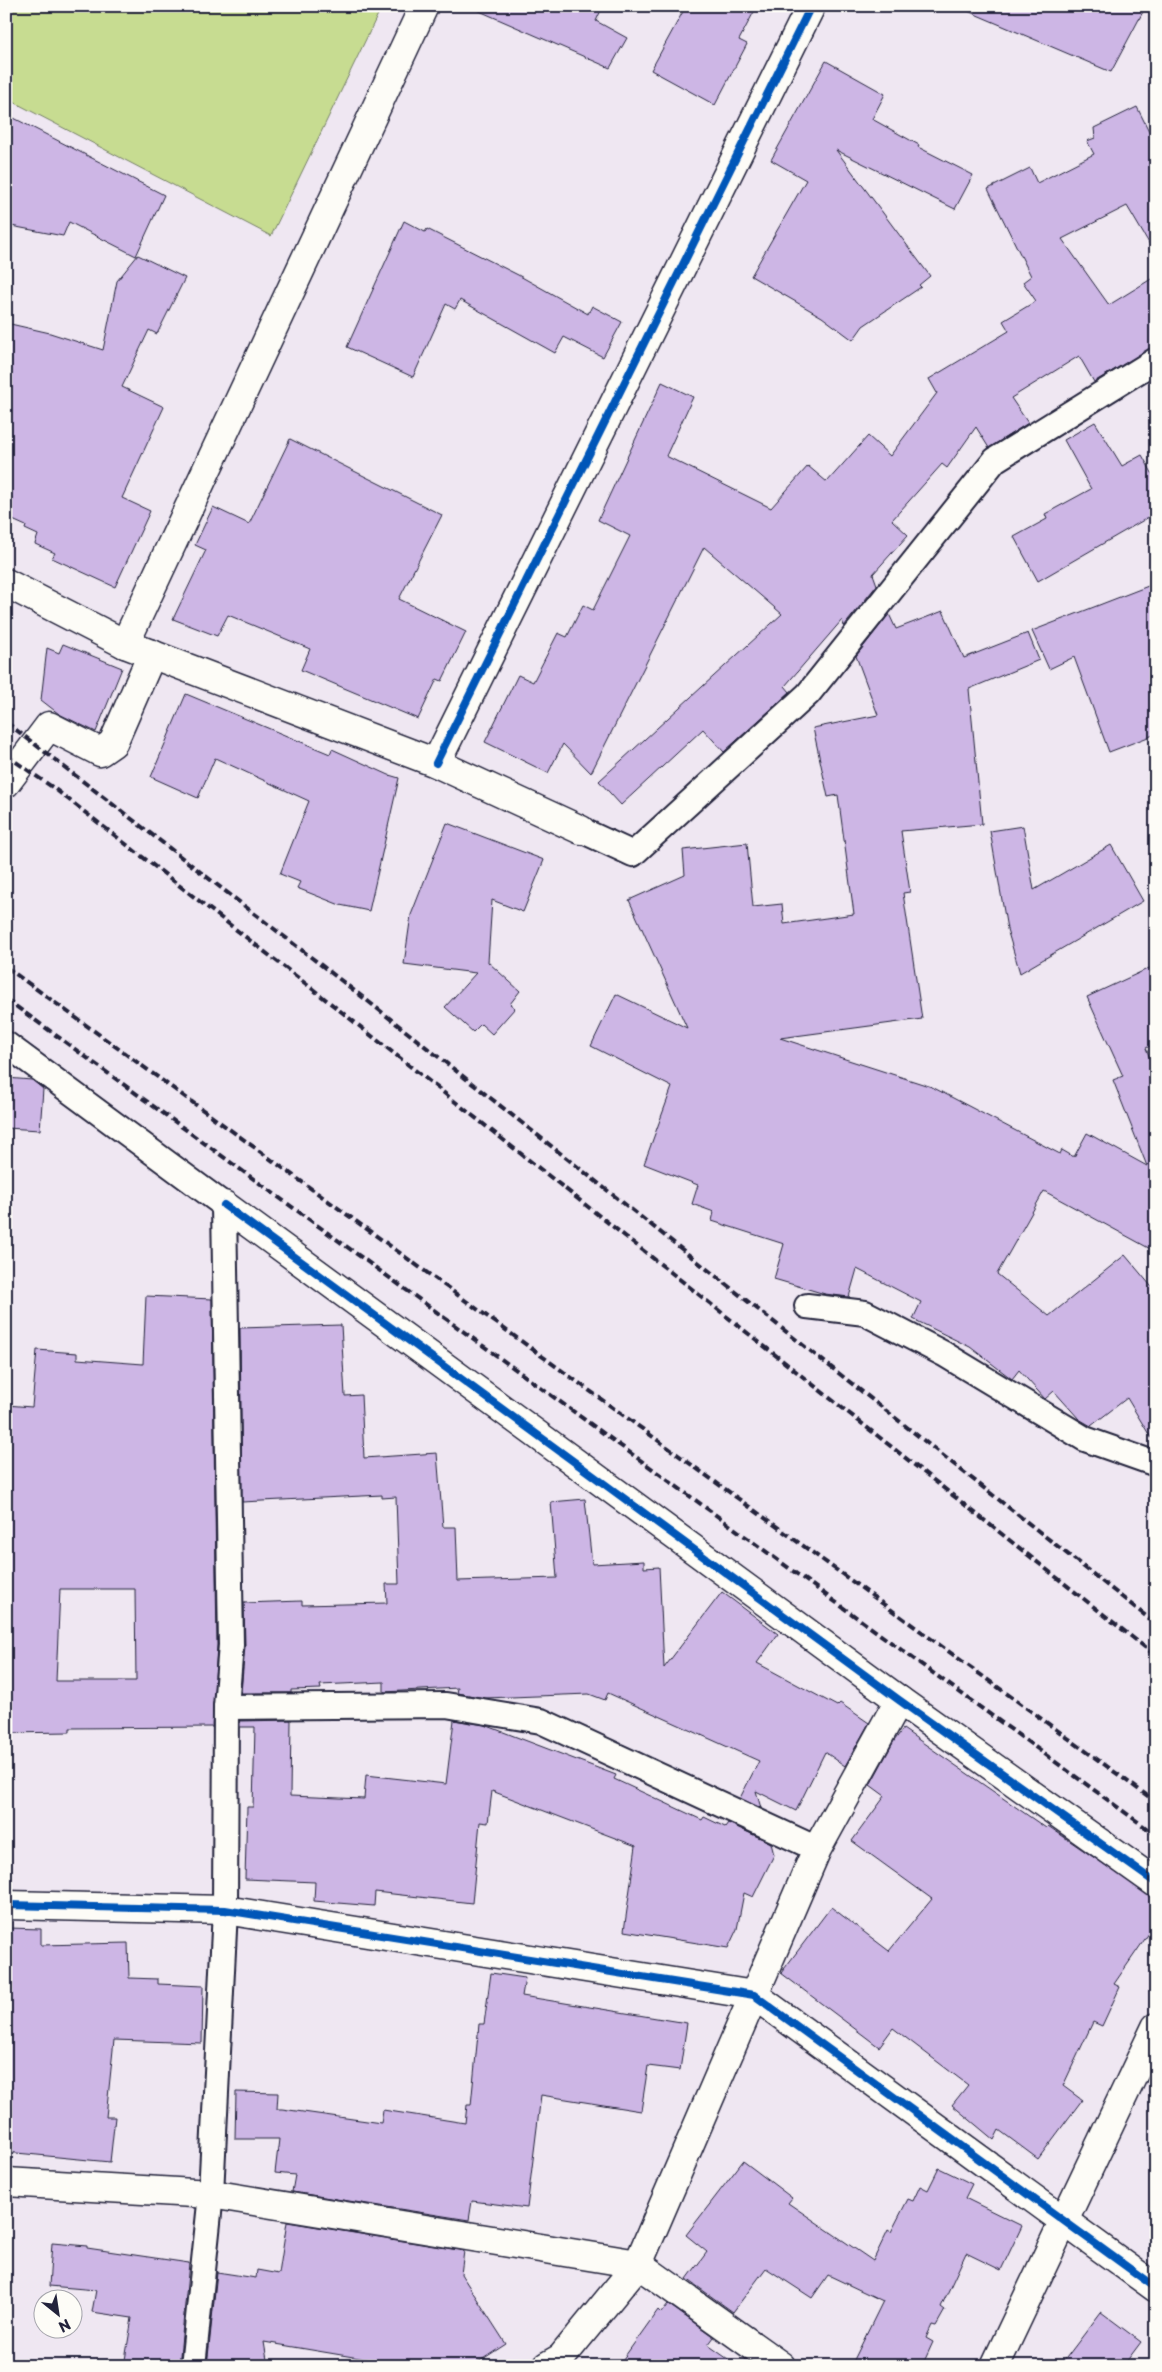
<svg xmlns="http://www.w3.org/2000/svg" width="1162" height="2372" viewBox="0 0 1162 2372" font-family="'Playpen Sans',sans-serif">
  <style>
    .green { fill: #c7dc91; stroke: #747f66 }
    .building { fill: #cdb6e5; stroke: #22223b; fill-rule: evenodd }
    .lines { fill: none; stroke-linecap: round; stroke-linejoin: round }
    .service-casing { stroke: #22223b; stroke-width: 28 }
    .minor-casing { stroke: #22223b; stroke-width: 31 }
    .tertiary-casing { stroke: #22223b; stroke-width: 31 }
    .service { stroke: #fdfcf7; stroke-width: 24 }
    .minor { stroke: #fdfcf7; stroke-width: 28 }
    .tertiary { stroke: #fdfcf7; stroke-width: 28 }
    .rail { stroke: #22223b; stroke-width: 4; stroke-dasharray: 8 4; stroke-linecap: butt }
    .cycleway-casing { stroke: #fdfcf7; stroke-width: 11 }
    .cycleway { stroke: #0057b8; stroke-width: 8 }
  </style>
  <rect width="100%" height="100%" fill="#efe7f2"/>
  <filter id="ink" filterUnits="userSpaceOnUse"><feTurbulence type="fractalNoise" baseFrequency=".02" numOctaves="2"/><feDisplacementMap in="SourceGraphic" scale="10" xChannelSelector="R" yChannelSelector="G"/><feConvolveMatrix kernelMatrix="1 2 1 2 8 2 1 2 1" color-interpolation-filters="sRGB"/></filter>
  <g filter="url(#ink)">
    <path class="green" d="M11 6H382L271 236 6 98V20Z"/>
    <g class="building">
      <path d="M468 6H603L596 21 627 38 610 68Z"/>
      <path d="M686 6H757L739 40 747 44 715 105 651 70Z"/>
      <path d="M956 6H1146L1111 72Z"/>
      <path d="M826 61 885 94 872 119 919 145 918 147 973 175 955 209 836 150 930 276 919 285 921 287 863 326 853 340 822 317 751 276 806 180 771 160Z"/>
      <path d="M1137 107 1156 145V255L1127 206 1062 239 1109 305 1156 276V345L1094 382 1079 356 1011 398 1028 423 989 448 976 427 947 468 942 464 892 520 908 535 873 574 877 585 844 626 842 620 785 686 790 692 724 752 703 729 621 805 599 781 782 614 704 547 591 773 563 744 548 773 485 742 518 675 533 682 558 633 567 637 583 605 593 610 630 536 598 520 662 382 693 397 666 456 771 508 808 466 827 482 868 436 890 456 937 393 929 379 1009 331 1003 321 1036 301 1023 282 1031 276 988 189 1030 168 1037 183 1094 154 1087 141 1095 138 1094 128Z"/>
      <path d="M6 114 164 195 136 256 69 222 63 236 6 225Z"/>
      <path d="M404 221 425 232 427 229 518 275 588 314 592 306 622 322 603 357 564 337 555 353 460 300 455 309 446 304 413 377 347 347Z"/>
      <path d="M138 255 185 278 157 334 149 330 122 387 164 407 122 498 150 511 115 587 52 558 55 553 35 544 38 535 25 529 26 526 6 517V323L50 333 103 350 117 281Z"/>
      <path d="M1095 422 1122 466 1142 455 1156 480V513L1038 581 1014 537 1047 519 1045 514 1091 489 1064 440Z"/>
      <path d="M290 439 442 515 399 599 466 632 442 681 437 679 418 719 301 670 310 649 228 615 217 636 173 619 206 550 195 545 213 507 249 524Z"/>
      <path d="M1156 583V734L1109 752 1074 657 1049 669 1032 631Z"/>
      <path d="M943 611 964 658 1028 633 1039 660 969 689 982 824 901 831 910 892 903 893 922 1019 780 1038 932 1087 1060 1154 1062 1150 1074 1157 1087 1133 1147 1166 1113 1080 1123 1076 1087 997 1156 965V1043L1146 1048 1152 1064 1156 1063V1252L1044 1191 997 1274 1049 1316 1125 1255 1156 1292V1446L1127 1398 1091 1426 1079 1419 1054 1391 1045 1399 1019 1370 1012 1379 970 1347 913 1319 921 1302 857 1269 849 1297 825 1294 774 1279 784 1244 712 1221 714 1212 692 1204 698 1185 644 1164 672 1087 591 1046 616 994 687 1028 629 900 685 875 683 850 747 843 753 907 782 904 784 924 854 914 838 795 828 797 813 728 878 715 856 656 889 614 896 629Z"/>
      <path d="M63 644 122 668 96 732 59 714 41 700 47 648 59 653Z"/>
      <path d="M186 694 330 754 332 749 389 775 399 778 369 911 340 905 297 888 300 882 280 874 309 801 215 758 198 798 151 777Z"/>
      <path d="M447 823 544 860 523 912 492 900 488 962 520 991 510 1004 515 1008 492 1034 481 1024 473 1032 445 1007 476 973 404 964 411 915Z"/>
      <path d="M1023 826 1034 890 1111 845 1143 901 1020 973 1007 929 990 831Z"/>
      <path d="M6 1078 32 1080 43 1089 40 1130 6 1128Z"/>
      <path d="M146 1296 212 1299 217 1645 212 1727 70 1728V1732L6 1733V1405L32 1407 37 1350 77 1353V1359L143 1364ZM60 1589H135L136 1681H56Z"/>
      <path d="M341 1325 345 1396 361 1395 364 1458 437 1453 443 1527H456L458 1581 557 1578 551 1502 585 1499 592 1564 644 1561V1568L659 1567 664 1668 722 1592 778 1634 757 1663 837 1706 840 1703 869 1723 845 1766 825 1752 796 1811 756 1791 761 1808 740 1798 759 1761 608 1693 605 1700 589 1694 485 1698 457 1693 458 1688 384 1692V1682L320 1685 321 1689 291 1690V1693H241L245 1646 244 1603 302 1601V1605L387 1603 386 1584H399L396 1497 382 1498V1495L242 1502 240 1328Z"/>
      <path d="M291 1720 290 1796 364 1799 366 1775 446 1784 454 1720 485 1725 616 1775 614 1779 702 1820 704 1817 725 1827 728 1823 771 1843 774 1855 753 1897 744 1893 737 1929 728 1948 624 1931 636 1846 492 1791 488 1823 480 1822 472 1903 375 1892 374 1906 314 1901 315 1882 245 1879 247 1807H253L255 1727H240V1721Z"/>
      <path d="M903 1729 1046 1828 1048 1826 1156 1900V1923L1114 1984 1120 1987 1102 2026 1093 2022 1063 2086 1082 2100 1038 2159 999 2130 994 2140 952 2105 968 2085 893 2028 879 2047 781 1973 831 1907 889 1951 932 1899 852 1841 885 1796 870 1785 894 1741Z"/>
      <path d="M9 1928 41 1929V1945L128 1943 129 1978 158 1979V1984L203 1986 202 2043 114 2040 106 2117H115L110 2162 6 2152V1956H8Z"/>
      <path d="M491 1973 525 1978 522 1996 687 2023 680 2070 648 2066 641 2111 541 2095 527 2208 472 2201 469 2220 292 2192 295 2175 275 2173 279 2139H235L236 2092 278 2093 277 2109H282L381 2123 383 2110 465 2123 467 2105H471L479 2024H484Z"/>
      <path d="M743 2161 792 2198 788 2203 873 2261 888 2230 891 2232 908 2199 913 2201 920 2186 928 2190 939 2168 972 2184 965 2198 1022 2226 1001 2270 966 2253 941 2307 945 2310 936 2326 932 2325 926 2338 933 2342 922 2366H851L883 2301 828 2275 812 2298 766 2268 733 2312 687 2279 707 2252 686 2235Z"/>
      <path d="M287 2222 464 2251 461 2274 506 2344 472 2366H407L264 2342 268 2366H207L217 2272 256 2278 257 2270 279 2274Z"/>
      <path d="M52 2243 87 2246V2248L189 2263 179 2366H124L132 2318 92 2312 96 2290 49 2286Z"/>
      <path d="M668 2304 714 2337 708 2345 738 2366H618L658 2310 661 2313Z"/>
      <path d="M1101 2312 1141 2342 1123 2366H1060Z"/>
    </g>
    <g class="lines">
      <g class="service-casing">
        <g id="service">
          <path d="M581 830 633 854 808 694 995 460 1156 360"/>
          <path d="M6 1044 224 1205 231 1645 226 1707 225 1910 211 2194 193 2366"/>
          <path d="M807 1306 865 1313 944 1354 1085 1439 1156 1464"/>
          <path d="M226 1707 446 1705 541 1721 817 1849"/>
        </g>
      </g>
      <g class="minor-casing">
        <g id="minor">
          <path d="M6 583 125 644 436 763 581 830"/>
          <path d="M125 644 424 6"/>
          <path d="M436 763 811 6"/>
          <path d="M6 783 49 726 100 752 113 743 152 654"/>
          <path d="M224 1205 899 1700 1156 1883"/>
          <path d="M6 1905 225 1910 754 1995 1156 2288"/>
          <path d="M6 2182 211 2194 638 2264 781 2366"/>
          <path d="M547 2366 561 2358 638 2264 817 1849 899 1700"/>
        </g>
      </g>
      <g class="tertiary-casing">
        <path id="tertiary" d="M995 2366 1156 2027"/>
      </g>
      <use href="#service" class="service"/>
      <use href="#minor" class="minor"/>
      <use href="#tertiary" class="tertiary"/>
      <g class="rail">
        <path d="M6 722 369 1002 1156 1624"/>
        <path d="M6 755 55 789 310 987 1156 1656"/>
        <path d="M6 967 1156 1802"/>
        <path d="M6 999 1156 1835"/>
      </g>
      <g class="cycleway-casing">
        <g id="cycleway">
          <path d="M436 763 811 6"/>
          <path d="M224 1205 899 1700 1156 1883"/>
          <path d="M6 1905 225 1910 754 1995 1156 2288"/>
        </g>
      </g>
      <use href="#cycleway" class="cycleway"/>
    </g>
  </g>
  <rect width="1162" height="2372" fill="none" stroke="#fdfcf7" stroke-width="25"/>
  <rect x="12" y="12" width="1137" height="2347" fill="none" stroke="#22223b" stroke-width="2" filter="url(#ink)"/>
  <g transform="translate(58 2314) rotate(150)"><circle r="24" fill="#fdfcf7" stroke="#a5a5ac"/>
  <path d="M0-4L9 19L0 12L-9 19Z" fill="#22223b"/>
  <text y="-8" font-size="14" font-weight="bold" text-anchor="middle" fill="#22223b">N</text>
  </g>
</svg>
